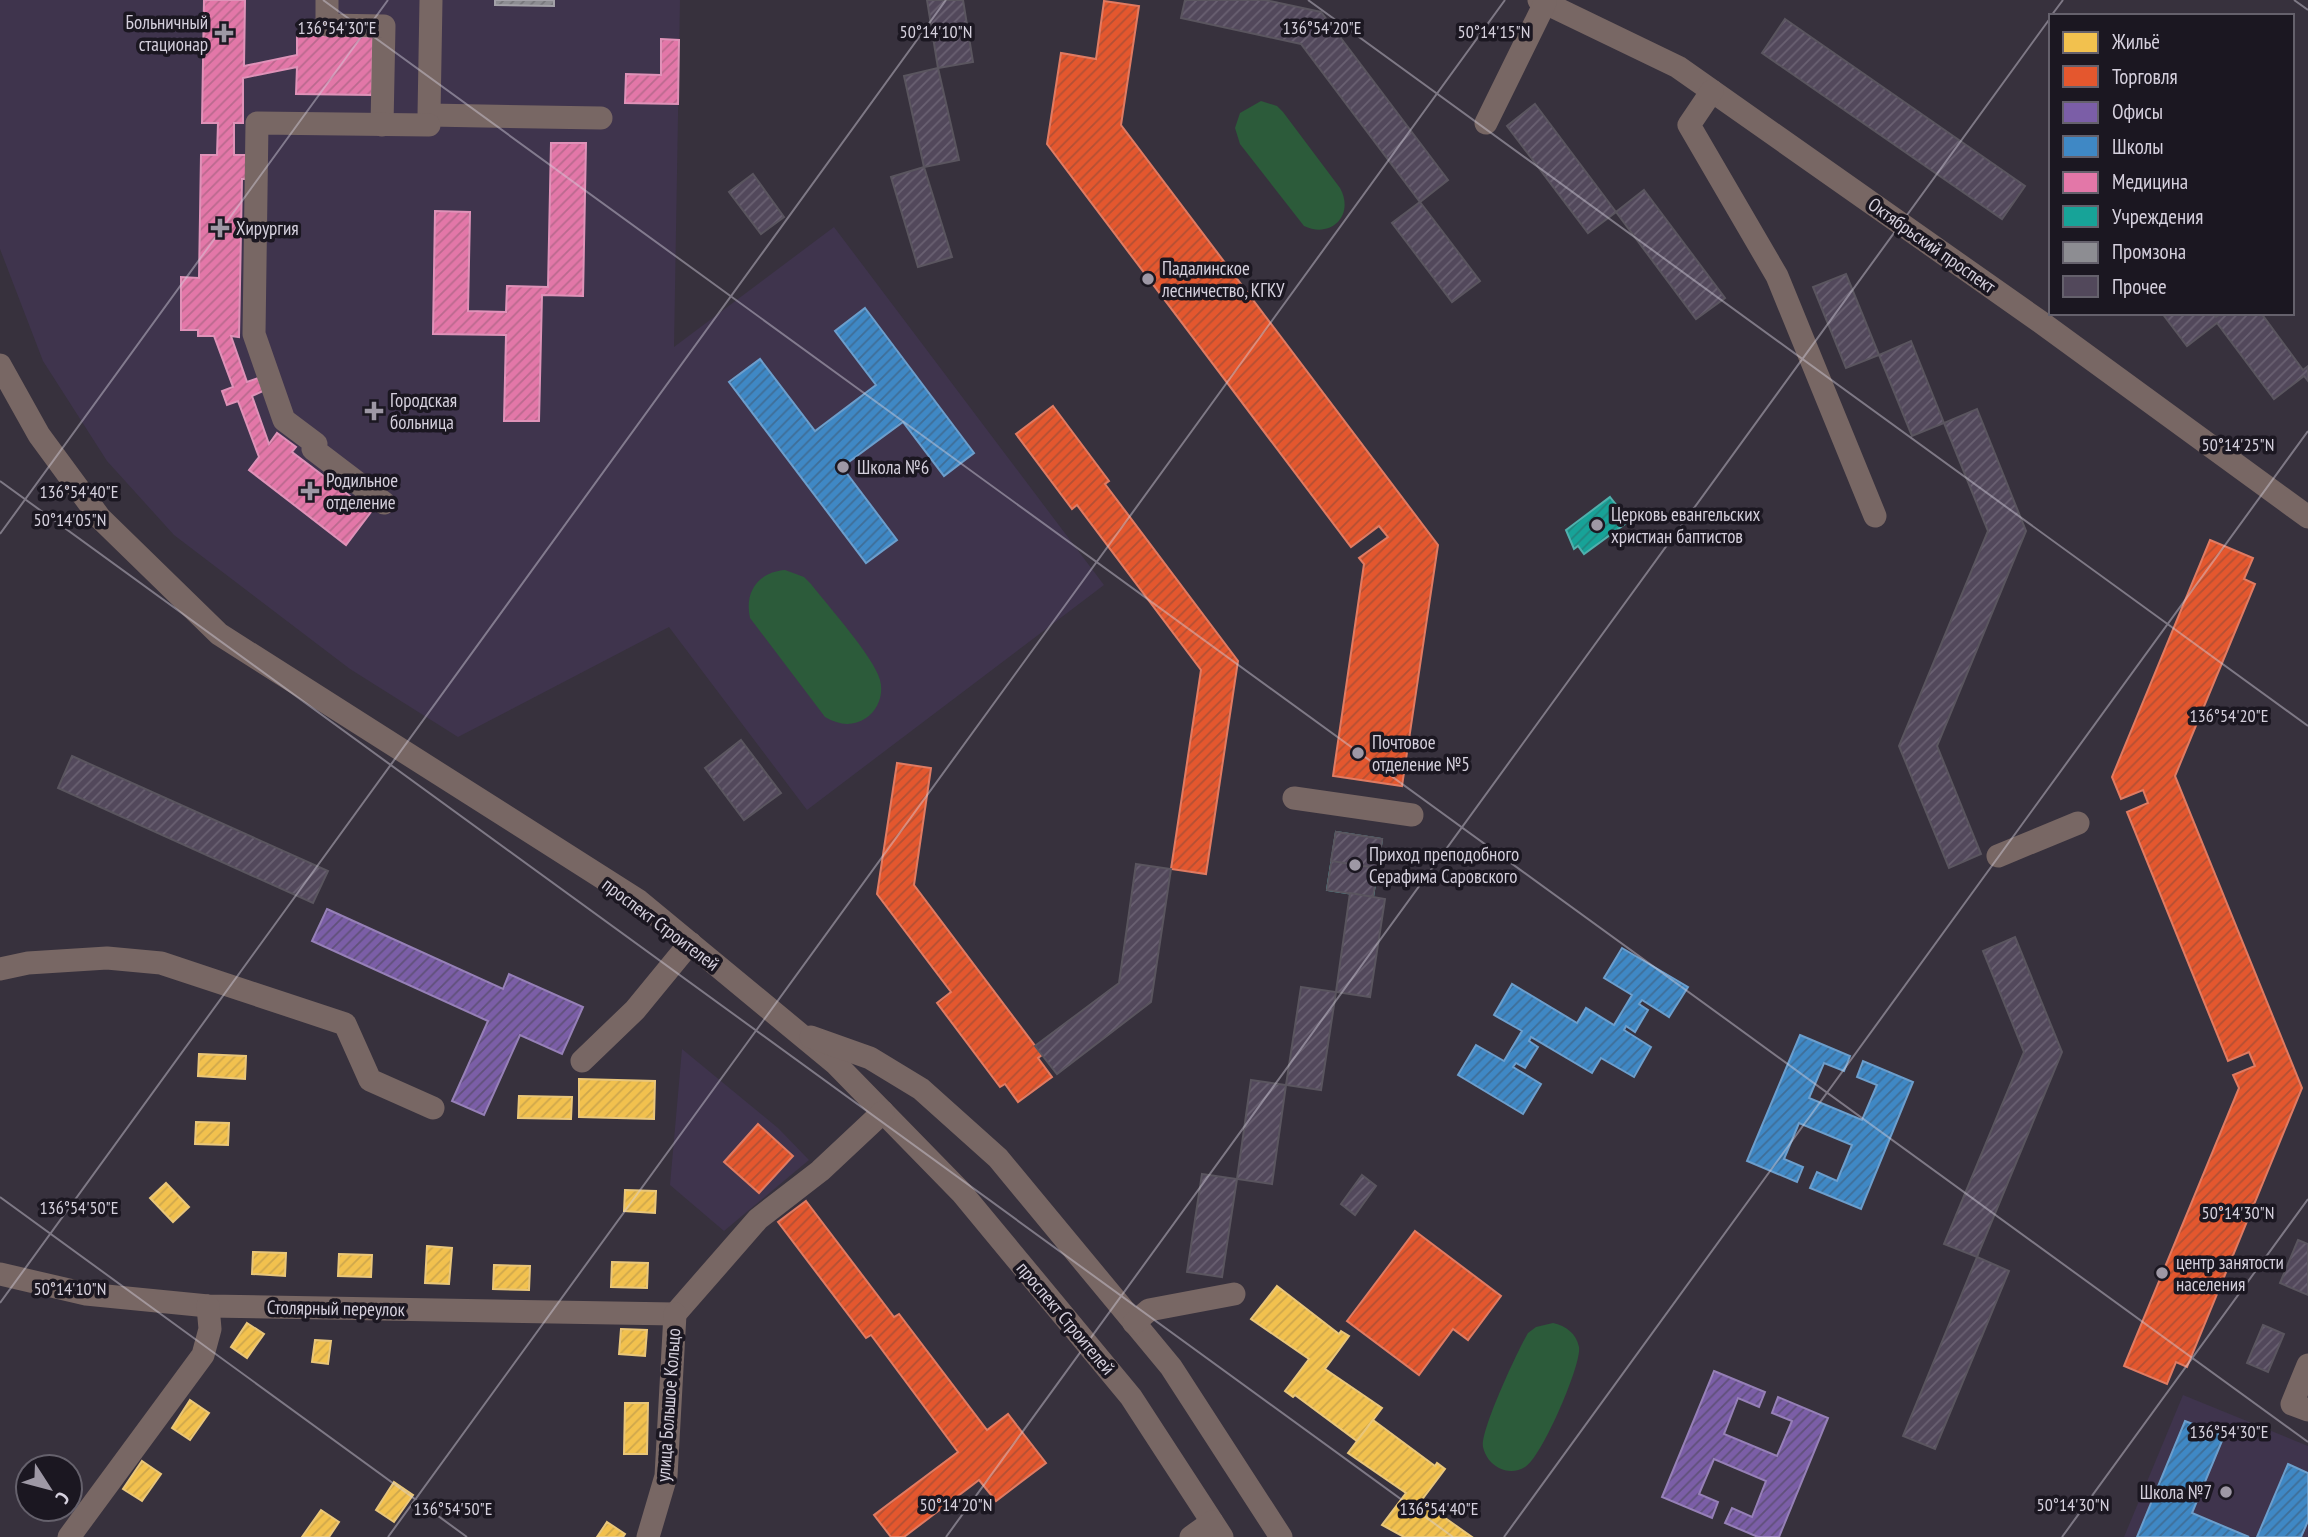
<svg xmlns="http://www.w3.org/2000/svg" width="2308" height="1537" viewBox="0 0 2308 1537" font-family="'PT Sans Narrow',sans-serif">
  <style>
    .built { fill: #3f344d }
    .pitch { fill: #2c5b3a }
    .homes { fill: url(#homes-hatch); stroke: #e9c679; stroke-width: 2 }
    .shops { fill: url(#shops-hatch); stroke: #e07b62; stroke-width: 2 }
    .offices { fill: url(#offices-hatch); stroke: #9680b7; stroke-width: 2 }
    .schools { fill: url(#schools-hatch); stroke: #6c9ecc; stroke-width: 2 }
    .health { fill: url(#health-hatch); stroke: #df92b8; stroke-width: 2 }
    .public { fill: url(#public-hatch); stroke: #50b0ad; stroke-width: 2 }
    .industry { fill: url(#industry-hatch); stroke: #a3a1a8; stroke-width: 2 }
    .building { fill: url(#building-hatch); stroke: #5a555f; stroke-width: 2 }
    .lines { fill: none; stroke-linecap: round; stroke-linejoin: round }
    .minor { stroke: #786764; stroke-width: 23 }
    .ticks { fill: none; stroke: #d5d0dd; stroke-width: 2; stroke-opacity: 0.45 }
    .poi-dot { fill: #9e98a5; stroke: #1b1721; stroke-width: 2.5 }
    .labels { text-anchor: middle; stroke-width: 7; stroke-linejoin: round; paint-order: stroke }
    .poi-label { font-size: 19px; fill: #d5d0dd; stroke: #1b1721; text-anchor: start }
    .street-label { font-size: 19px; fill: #d5d0dd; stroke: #1b1721 }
    .ticks-label { font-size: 18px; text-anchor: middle; fill: #d5d0dd; stroke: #1b1721; stroke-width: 7; stroke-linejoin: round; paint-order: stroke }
  </style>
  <defs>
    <pattern id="homes-hatch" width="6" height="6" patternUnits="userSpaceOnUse" patternTransform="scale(1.75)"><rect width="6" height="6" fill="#f2c14e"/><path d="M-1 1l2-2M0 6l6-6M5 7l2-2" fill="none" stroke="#cea74c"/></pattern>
    <pattern id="shops-hatch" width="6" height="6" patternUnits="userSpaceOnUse" patternTransform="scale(1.75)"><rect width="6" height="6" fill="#e4572e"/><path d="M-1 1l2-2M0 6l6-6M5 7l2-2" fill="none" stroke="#b35034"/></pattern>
    <pattern id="offices-hatch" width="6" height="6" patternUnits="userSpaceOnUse" patternTransform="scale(1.75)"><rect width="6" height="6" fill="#7b5ea7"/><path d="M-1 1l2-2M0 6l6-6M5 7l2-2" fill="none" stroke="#60507a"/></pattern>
    <pattern id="schools-hatch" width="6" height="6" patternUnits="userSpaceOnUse" patternTransform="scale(1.75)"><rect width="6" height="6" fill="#3f88c5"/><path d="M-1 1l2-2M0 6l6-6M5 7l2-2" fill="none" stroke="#3f6e97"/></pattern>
    <pattern id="health-hatch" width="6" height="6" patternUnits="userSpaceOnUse" patternTransform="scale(1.75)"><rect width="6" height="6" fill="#e377a8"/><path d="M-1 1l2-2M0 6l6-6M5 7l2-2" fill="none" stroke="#ba698e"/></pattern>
    <pattern id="public-hatch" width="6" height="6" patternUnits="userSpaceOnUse" patternTransform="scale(1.75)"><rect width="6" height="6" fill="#17a398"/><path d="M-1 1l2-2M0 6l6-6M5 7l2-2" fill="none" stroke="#23857e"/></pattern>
    <pattern id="industry-hatch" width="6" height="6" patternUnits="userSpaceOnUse" patternTransform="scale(1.75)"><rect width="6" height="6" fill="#8d8d92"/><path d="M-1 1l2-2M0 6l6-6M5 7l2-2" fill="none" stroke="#76757a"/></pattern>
    <pattern id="building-hatch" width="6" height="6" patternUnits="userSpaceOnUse" patternTransform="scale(1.75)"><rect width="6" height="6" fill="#52485b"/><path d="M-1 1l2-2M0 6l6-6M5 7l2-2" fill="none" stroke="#6a6172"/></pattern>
  </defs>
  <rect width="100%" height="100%" fill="#37313d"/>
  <g class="built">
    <path d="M0 0H680L674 347 834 227 1104 585 807 810 669 627 458 737 350 669 174 535 107 461 43 361 0 249Z"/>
    <path d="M682 1049 778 1128 809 1160 724 1231 670 1185Z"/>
    <path d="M2183 1395 2308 1446V1537H2124Z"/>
  </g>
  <g class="pitch">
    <path d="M1261 101 1277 106 1283 112 1340 188C1355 215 1331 239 1304 226L1240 144 1235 128 1240 113Z"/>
    <path d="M785 570 804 577 811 584C828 606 874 657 880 680 884 694 878 710 866 718 852 727 839 725 825 717L750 618C744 591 759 572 785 570Z"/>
    <path d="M1553 1323C1566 1326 1576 1333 1579 1347 1582 1364 1541 1459 1525 1467 1517 1472 1507 1472 1499 1468 1491 1464 1485 1456 1483 1447 1480 1431 1518 1350 1528 1333L1536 1327Z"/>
  </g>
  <g class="homes">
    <path d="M199 1054 246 1056 245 1079 198 1076Z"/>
    <path d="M579 1079 655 1081 654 1119 579 1117Z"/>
    <path d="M519 1096 572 1097 571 1119 518 1118Z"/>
    <path d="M196 1122 229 1123 228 1145 195 1144Z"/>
    <path d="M166 1183 189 1207 173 1222 150 1198Z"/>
    <path d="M625 1190 656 1191 655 1213 624 1211Z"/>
    <path d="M427 1246 452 1248 449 1284 425 1283Z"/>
    <path d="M253 1252 286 1253 285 1276 252 1274Z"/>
    <path d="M339 1254 372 1255 371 1277 338 1276Z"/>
    <path d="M612 1262 648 1263 647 1288 611 1287Z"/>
    <path d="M494 1265 530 1266 529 1290 493 1289Z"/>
    <path d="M1277 1286 1339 1334 1341 1331 1349 1336 1325 1369 1382 1408 1357 1441 1295 1395 1293 1397 1285 1391 1309 1359 1251 1319Z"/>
    <path d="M247 1323 264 1334 247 1358 231 1347Z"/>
    <path d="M621 1329 647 1330 645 1356 619 1354Z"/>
    <path d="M315 1340 331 1341 328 1364 312 1362Z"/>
    <path d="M190 1400 209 1413 190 1440 172 1428Z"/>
    <path d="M625 1403H648L647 1454H624Z"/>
    <path d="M1373 1420 1435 1466 1437 1463 1445 1469 1421 1501 1472 1537H1404L1382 1525 1406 1493 1348 1453Z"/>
    <path d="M142 1461 161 1474 142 1501 123 1489Z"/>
    <path d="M394 1482 413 1495 394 1522 376 1510Z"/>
    <path d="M321 1510 339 1522 329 1537H302Z"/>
    <path d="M607 1522 625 1534 623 1537H597Z"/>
  </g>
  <g class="shops">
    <path d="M1104 1 1139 6 1121 125 1438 545 1402 786 1333 776 1364 564 1359 558 1388 537 1379 526 1351 547 1047 144 1061 53 1096 59Z"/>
    <path d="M1053 406 1109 481 1105 484 1238 661 1206 874 1171 869 1201 670 1077 505 1072 509 1016 434Z"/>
    <path d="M2210 540 2253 558 2244 579 2255 584 2175 776 2302 1088 2187 1367 2176 1362 2167 1384 2124 1366 2239 1088 2233 1075 2255 1066 2249 1052 2228 1061 2127 812 2148 803 2143 790 2121 799 2112 777Z"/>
    <path d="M897 763 931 768 914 885 1042 1055 1038 1058 1052 1077 1018 1102 1005 1084 1000 1087 937 1003 951 992 877 894Z"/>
    <path d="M758 1124 793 1156 759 1193 724 1162Z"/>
    <path d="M806 1201 894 1317 899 1314 987 1430 1008 1414 1046 1463 996 1501 979 1480 904 1537H891L874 1515 958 1452 871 1335 866 1338 778 1222Z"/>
    <path d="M1415 1231 1501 1296 1468 1340 1453 1329 1419 1375 1347 1321Z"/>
  </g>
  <g class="offices">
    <path d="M327 909 503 989 509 974 583 1007 562 1054 520 1035 484 1115 452 1101 488 1021 312 941Z"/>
    <path d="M1714 1371 1765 1392 1759 1407 1738 1398 1724 1434 1777 1456 1792 1421 1772 1413 1778 1397 1828 1418 1779 1537H1758L1725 1523 1732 1508 1752 1517 1766 1481 1714 1459 1699 1494 1718 1502 1712 1518 1662 1497Z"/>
  </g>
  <g class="schools">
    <path d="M865 308 974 453 944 476 903 422 842 467 897 540 866 563 729 382 760 359 815 431 876 385 835 331Z"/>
    <path d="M1622 948 1688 987 1669 1017 1642 1000 1639 1004 1648 1010 1635 1032 1626 1026 1624 1030 1651 1047 1634 1077 1601 1058 1592 1073 1531 1037 1529 1041 1538 1047 1525 1068 1516 1063 1513 1067 1541 1084 1523 1114 1458 1075 1476 1045 1504 1061 1522 1031 1494 1015 1512 984 1577 1023 1586 1008 1614 1025 1632 995 1604 978Z"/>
    <path d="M1800 1035 1850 1056 1844 1071 1824 1063 1809 1098 1862 1120 1877 1085 1857 1077 1863 1061 1913 1082 1861 1209 1810 1188 1817 1172 1837 1181 1852 1145 1799 1123 1784 1159 1803 1167 1797 1182 1747 1161Z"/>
    <path d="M2185 1421 2224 1436 2192 1513 2249 1537H2137Z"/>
    <path d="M2288 1464 2308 1473V1521L2301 1537H2257Z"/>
  </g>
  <g class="health">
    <path d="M204 0H245L244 66 297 55V35L373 37 372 95 296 94 297 67 243 78V123H234V155H248V179H242L239 337 231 336 247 382 258 378 263 391 252 396 269 444 277 433 296 447 292 452 371 512 346 545 249 470 259 457 238 401 227 405 222 391 233 387 214 336H198V330H181V277L199 278 201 155H217L218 123H202Z"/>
    <path d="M661 39 679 40 678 104 625 103 626 74 661 75Z"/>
    <path d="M551 143H586L583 296 542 295 539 421H504L506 335 433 334 435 211 470 212 468 311 506 312 507 286 548 287Z"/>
  </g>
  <g class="public">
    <path d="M1610 497 1629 521 1584 554 1578 546 1574 549 1566 530Z"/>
    <path d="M1336 832 1382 839 1373 897 1327 890Z"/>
  </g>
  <path class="industry" d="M495 0H554V6L495 5Z"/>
  <g class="building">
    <path d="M927 0H963L973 62 938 68Z"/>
    <path d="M1265 0 1321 12 1448 180 1420 202 1301 44 1181 18 1185 0Z"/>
    <path d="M1785 19 2025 186 2002 219 1762 53Z"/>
    <path d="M938 68 959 160 924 167 904 76Z"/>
    <path d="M1535 104 1616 212 1588 233 1507 126Z"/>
    <path d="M924 167 952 257 918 267 891 177Z"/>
    <path d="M753 174 784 217 761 234 729 192Z"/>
    <path d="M1644 190 1725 298 1696 319 1616 212Z"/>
    <path d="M1420 202 1480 281 1452 302 1392 223Z"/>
    <path d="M1846 274 1879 355 1846 368 1813 287Z"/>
    <path d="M2162 313H2213L2216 317 2222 313H2261L2303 370 2308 366V381L2304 376 2274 399 2217 323 2187 346Z"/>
    <path d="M1911 341 1944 423 1912 436 1879 355Z"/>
    <path d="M1977 409 2026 531 1937 746 1981 854 1949 868 1899 746 1988 531 1944 423Z"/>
    <path d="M741 740 781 793 744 820 705 768Z"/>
    <path d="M72 756 328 871 313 903 58 788Z"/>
    <path d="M1336 832 1382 839 1373 897 1327 890Z"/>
    <path d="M1336 832 1382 839 1378 868 1331 861Z"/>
    <path d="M1136 864 1171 869 1151 1002 1057 1074 1035 1046 1119 983Z"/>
    <path d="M1350 893 1385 899 1370 997 1336 992Z"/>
    <path d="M2015 937 2062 1052 1977 1257 1944 1244 2024 1052 1983 951Z"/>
    <path d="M1301 987 1336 992 1321 1090 1286 1085Z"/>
    <path d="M1251 1080 1286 1085 1272 1184 1237 1179Z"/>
    <path d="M1202 1174 1237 1179 1222 1277 1187 1272Z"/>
    <path d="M1362 1175 1376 1186 1355 1215 1341 1204Z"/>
    <path d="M2298 1240 2308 1244V1295L2280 1283Z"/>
    <path d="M1977 1257 2009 1271 1935 1449 1903 1436Z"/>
    <path d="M2263 1325 2284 1334 2268 1372 2247 1363Z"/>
  </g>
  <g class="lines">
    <g class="minor">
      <path d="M327 0V25L384 26 382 125"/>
      <path d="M431 0 429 115 601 118"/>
      <path d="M1539 0 1678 67 2042 323 2308 517"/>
      <path d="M1712 91 1689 125 1777 276 1875 516"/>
      <path d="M1486 123 1545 3"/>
      <path d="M0 365 39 435 100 518 219 634 639 901 836 1064 962 1193 1131 1397 1222 1537"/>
      <path d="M384 503 313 449 316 444 284 420 254 334 257 123 429 125"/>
      <path d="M1294 798 1412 815"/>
      <path d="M1998 856 2078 823"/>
      <path d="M0 969 28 963 107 958 161 963 345 1024 370 1080 433 1108"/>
      <path d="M811 1037 870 1058 921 1089 998 1158 1171 1367 1281 1537"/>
      <path d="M582 1061 635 1010 690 943"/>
      <path d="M0 1274 86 1294 208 1306 675 1314"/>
      <path d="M675 1314 758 1219 820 1171 883 1112"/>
      <path d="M1134 1323 1149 1310 1234 1294"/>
      <path d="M2308 1365 2292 1404 2308 1410"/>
      <path d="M69 1537 203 1355 210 1329 208 1306"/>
      <path d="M648 1537 666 1476 675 1314"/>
      <path d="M1191 1537 1212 1522"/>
    </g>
  </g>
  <path class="ticks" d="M323 0 2308 1442M1308 0 2308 726M2294 0 2308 10M2051 16 2063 0M0 481 1453 1537M0 534 388 0M0 1197 467 1537M0 1303 946 0M388 1537 1505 0M946 1537 2051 17M1504 1537 2308 431M2062 1537 2308 1199"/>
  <g class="poi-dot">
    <path d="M220.5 22.5h7v7h7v7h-7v7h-7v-7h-7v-7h7z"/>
    <path d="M216.5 217.5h7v7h7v7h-7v7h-7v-7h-7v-7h7z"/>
    <circle cx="1148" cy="279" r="7"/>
    <path d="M370.5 400.5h7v7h7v7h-7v7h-7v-7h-7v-7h7z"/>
    <circle cx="843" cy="467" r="7"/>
    <path d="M306.5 480.5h7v7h7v7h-7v7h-7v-7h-7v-7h7z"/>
    <circle cx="1597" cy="525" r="7"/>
    <circle cx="1358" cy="753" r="7"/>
    <circle cx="1355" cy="865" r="7"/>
    <circle cx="2162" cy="1273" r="7"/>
    <circle cx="2226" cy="1492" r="7"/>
  </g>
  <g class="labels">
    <g class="poi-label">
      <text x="208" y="29" text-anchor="end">Больничный<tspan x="208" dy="22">стационар</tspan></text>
      <text x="236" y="235">Хирургия</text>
      <text x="1162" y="275">Падалинское<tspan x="1162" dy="22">лесничество, КГКУ</tspan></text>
      <text x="390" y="407">Городская<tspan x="390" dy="22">больница</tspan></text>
      <text x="857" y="474">Школа №6</text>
      <text x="326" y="487">Родильное<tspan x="326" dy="22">отделение</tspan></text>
      <text x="1611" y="521">Церковь евангельских<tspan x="1611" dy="22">христиан баптистов</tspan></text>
      <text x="1372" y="749">Почтовое<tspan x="1372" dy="22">отделение №5</tspan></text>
      <text x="1369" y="861">Приход преподобного<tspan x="1369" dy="22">Серафима Саровского</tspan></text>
      <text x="2176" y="1269">центр занятости<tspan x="2176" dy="22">населения</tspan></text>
      <text x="2212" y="1499" text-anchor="end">Школа №7</text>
    </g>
    <g class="street-label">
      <text transform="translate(1932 245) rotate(35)" y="7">Октябрьский проспект</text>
      <text transform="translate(661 924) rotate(37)" y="7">проспект Строителей</text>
      <text transform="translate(336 1308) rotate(1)" y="7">Столярный переулок</text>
      <text transform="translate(1066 1318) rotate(50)" y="7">проспект Строителей</text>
      <text transform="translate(668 1405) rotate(-86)" y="7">улица Большое Кольцо</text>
    </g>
  </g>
  <g class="ticks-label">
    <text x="337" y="34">136°54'30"E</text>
    <text x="1322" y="34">136°54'20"E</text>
    <text x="936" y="38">50°14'10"N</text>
    <text x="1494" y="38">50°14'15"N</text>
    <text x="2238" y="451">50°14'25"N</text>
    <text x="79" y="498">136°54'40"E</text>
    <text x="70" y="526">50°14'05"N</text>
    <text x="2229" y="722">136°54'20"E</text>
    <text x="79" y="1214">136°54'50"E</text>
    <text x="2238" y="1219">50°14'30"N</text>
    <text x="70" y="1295">50°14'10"N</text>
    <text x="2229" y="1438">136°54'30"E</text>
    <text x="956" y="1511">50°14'20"N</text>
    <text x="2073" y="1511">50°14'30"N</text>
    <text x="453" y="1515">136°54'50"E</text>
    <text x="1439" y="1515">136°54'40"E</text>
  </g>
  <rect x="2049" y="14" width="245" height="301" fill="#1b1721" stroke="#65616c" stroke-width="2"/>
  <rect x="2063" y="32" width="35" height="21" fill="#f2c14e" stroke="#65616c" stroke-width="2"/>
  <text x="2112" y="49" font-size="21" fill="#d5d0dd">Жильё</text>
  <rect x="2063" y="66" width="35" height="21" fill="#e4572e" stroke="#65616c" stroke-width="2"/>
  <text x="2112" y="84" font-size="21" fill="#d5d0dd">Торговля</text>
  <rect x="2063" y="102" width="35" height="21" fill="#7b5ea7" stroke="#65616c" stroke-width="2"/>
  <text x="2112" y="119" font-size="21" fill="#d5d0dd">Офисы</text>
  <rect x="2063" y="136" width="35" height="21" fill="#3f88c5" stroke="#65616c" stroke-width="2"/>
  <text x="2112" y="154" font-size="21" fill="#d5d0dd">Школы</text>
  <rect x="2063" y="172" width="35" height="21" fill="#e377a8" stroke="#65616c" stroke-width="2"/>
  <text x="2112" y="189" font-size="21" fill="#d5d0dd">Медицина</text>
  <rect x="2063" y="206" width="35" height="21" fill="#17a398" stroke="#65616c" stroke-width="2"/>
  <text x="2112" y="224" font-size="21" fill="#d5d0dd">Учреждения</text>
  <rect x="2063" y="242" width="35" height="21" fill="#8d8d92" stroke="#65616c" stroke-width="2"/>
  <text x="2112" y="259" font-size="21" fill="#d5d0dd">Промзона</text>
  <rect x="2063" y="276" width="35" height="21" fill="#52485b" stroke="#65616c" stroke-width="2"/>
  <text x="2112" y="294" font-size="21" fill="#d5d0dd">Прочее</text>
  <g transform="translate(49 1488) rotate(126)"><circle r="33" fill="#1b1721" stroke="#65616c" stroke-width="2"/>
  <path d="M0-5L12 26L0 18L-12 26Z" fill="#9e98a5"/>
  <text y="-10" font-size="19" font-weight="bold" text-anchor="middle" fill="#d5d0dd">С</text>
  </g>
</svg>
